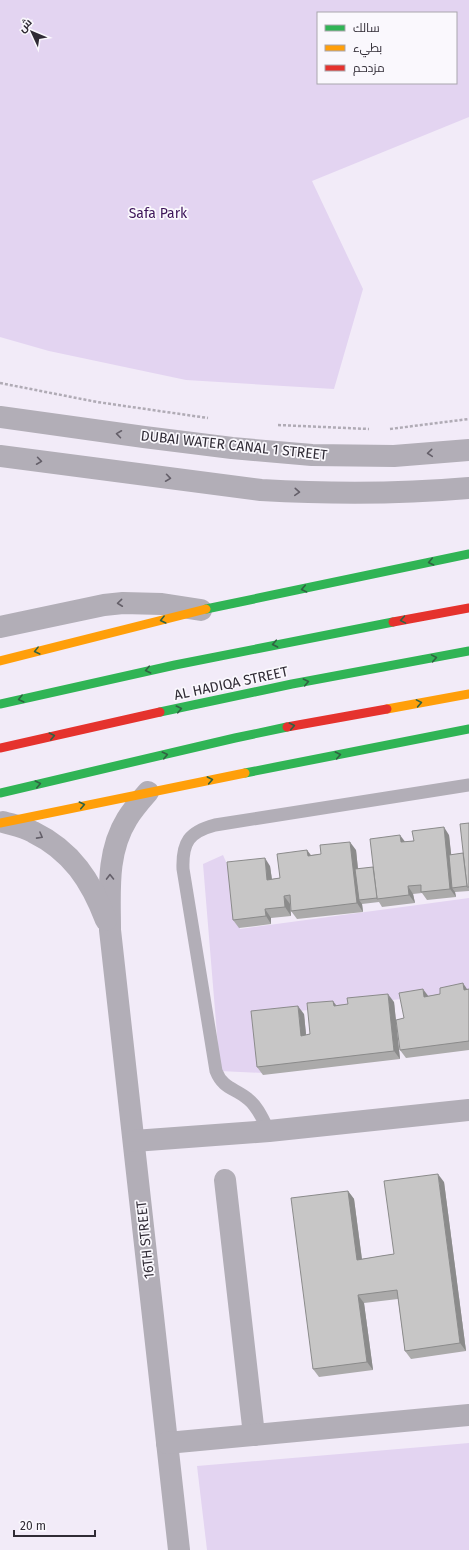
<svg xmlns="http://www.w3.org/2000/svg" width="469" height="1550" viewBox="0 0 469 1550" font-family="'Fira Sans',Cairo,sans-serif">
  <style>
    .green { fill: #e3d4f1; fill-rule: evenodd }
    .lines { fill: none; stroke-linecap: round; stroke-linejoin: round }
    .path { stroke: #b0abb5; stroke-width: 2.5; stroke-dasharray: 3 2; stroke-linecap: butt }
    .lane { stroke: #b2aeb7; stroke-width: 13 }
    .street { stroke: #b2aeb7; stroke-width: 22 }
    .fast { stroke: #30b455; stroke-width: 9 }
    .slow { stroke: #ff9f0a; stroke-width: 9 }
    .jam { stroke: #e5322d; stroke-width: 9 }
    .wall { fill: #abaaaa }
    .shaded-wall { fill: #8b8b8b }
    .building { fill: #c7c6c6; stroke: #8b8b8b }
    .oneway { stroke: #645f69 }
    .oneway2 { stroke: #306242 }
    .labels { text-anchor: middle; stroke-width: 3.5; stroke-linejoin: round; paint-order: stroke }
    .park-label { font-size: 14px; fill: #3d1459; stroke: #faf8fd }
    .street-label { font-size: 14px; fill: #302b35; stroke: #faf8fd }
  </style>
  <rect width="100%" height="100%" fill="#f2ebf8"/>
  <g class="green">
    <path d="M0 0H469V117L312 181 363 289 334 389 186 380 49 351 0 337ZM318 13H456V83H318Z"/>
    <path d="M223 855 230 871 240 929 469 898V991L257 1016 263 1073 220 1071 203 864Z"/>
    <path d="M469 1443V1550H207L197 1466Z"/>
  </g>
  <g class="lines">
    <g class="path">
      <path d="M0 383 97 402 208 418"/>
      <path d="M278 425 369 429"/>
      <path d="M390 429 469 419"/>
    </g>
    <path class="lane" d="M269 1131C263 1120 258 1107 248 1099 235 1088 223 1089 216 1071L183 869C182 842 189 832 215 825L469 785"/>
    <g class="street">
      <path d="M0 417 144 437 232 448 312 455 394 456 469 450"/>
      <path d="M0 456 261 490C331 494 400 494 469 488"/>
      <path d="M0 627 104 605 123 603 162 604 201 610"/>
      <path d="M148 792C141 800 133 809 127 819 106 853 110 892 110 930L179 1550"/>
      <path d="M3 822C13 825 24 827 33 832 72 851 91 881 106 920"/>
      <path d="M134 1141 269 1131 469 1110"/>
      <path d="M225 1180 254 1435"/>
      <path d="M167 1443 469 1415"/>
    </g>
    <g class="fast">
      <path d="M206 609 469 554"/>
      <path d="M0 704 175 665 393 622"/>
      <path d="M160 712 292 684 469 651"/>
      <path d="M245 773 469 729"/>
      <path d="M0 793 235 738 287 727"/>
    </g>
    <g class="slow">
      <path d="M0 661 206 609"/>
      <path d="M387 709 469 694"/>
      <path d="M0 823 245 773"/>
    </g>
    <g class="jam">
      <path d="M393 622 469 608"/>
      <path d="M287 727 387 709"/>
      <path d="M0 748 160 712"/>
    </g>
  </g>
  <g class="wall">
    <path d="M469 823V891L455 892 456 897 427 900 422 893 413 894 415 903 382 907 379 902 362 904 363 912 297 919 291 911V904H290L291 916 271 918V924L239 928 233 920 270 866 272 879 280 878 307 850 311 855 356 850 358 869 373 867 405 842 449 835 451 855 463 853Z"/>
    <path d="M469 989V1050L406 1058 400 1050 404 1018 428 996Z"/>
    <path d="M394 1002 400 1059 263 1075 257 1067 304 1014 306 1035 310 1034 337 1005Z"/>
    <path d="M444 1182 466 1351 411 1359 405 1351 398 1299 364 1303 373 1370 319 1377 313 1369 348 1191 354 1199 362 1259 394 1254Z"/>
  </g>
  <g class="shaded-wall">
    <path d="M444 827 449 835 455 888H452L455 892 456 897 450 889Z"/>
    <path d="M400 835 406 843 401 842Z"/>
    <path d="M350 842 356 850 361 899 359 900 362 904 363 912 357 903Z"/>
    <path d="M307 850 313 859 308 856Z"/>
    <path d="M265 858 270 866 273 888 267 880Z"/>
    <path d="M408 886 413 894 415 903 409 895Z"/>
    <path d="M284 896 290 904 291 916 285 907Z"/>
    <path d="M265 909 271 918V924L266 916Z"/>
    <path d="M463 983 469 992 464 990Z"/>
    <path d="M423 989 429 997H424Z"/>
    <path d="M388 994 394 1002 400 1059 394 1051Z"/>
    <path d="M333 1001 339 1009 334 1006Z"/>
    <path d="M298 1006 304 1014 307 1044 301 1036Z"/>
    <path d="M438 1174 444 1182 466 1351 460 1343Z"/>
    <path d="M348 1191 354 1199 363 1268 357 1260Z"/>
    <path d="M358 1295 364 1303 373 1370 367 1362Z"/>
  </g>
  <g class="building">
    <path d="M469 823V887H467L460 824Z"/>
    <path d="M444 827 450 889 421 892V885L408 886 409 895 377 899 370 839 400 835 401 842 414 841 412 831Z"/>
    <path d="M350 842 357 903 291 911 290 895 284 896 285 907 265 909 266 916 233 920 227 862 265 858 267 880 280 878 277 854 307 850 308 856 321 854 320 845Z"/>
    <path d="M463 853 467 886 452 888 449 855Z"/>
    <path d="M373 867 377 898 359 900 355 869Z"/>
    <path d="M463 983 464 990 469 989V1041L400 1050 396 1020 404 1018 399 993 423 989 424 997 440 994V988Z"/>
    <path d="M388 994 394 1051 257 1067 251 1011 298 1006 301 1036 310 1034 307 1003 333 1001 334 1006 348 1004 347 998Z"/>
    <path d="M438 1174 460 1343 405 1351 397 1290 358 1295 367 1362 313 1369 291 1198 348 1191 357 1260 381 1256 394 1254 384 1181Z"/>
  </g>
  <defs><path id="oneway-chevron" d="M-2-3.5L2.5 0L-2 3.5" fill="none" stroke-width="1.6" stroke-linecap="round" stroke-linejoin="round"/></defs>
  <g class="oneway">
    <use href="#oneway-chevron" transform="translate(119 434) rotate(-172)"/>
    <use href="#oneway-chevron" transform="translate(430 453) rotate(175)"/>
    <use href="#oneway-chevron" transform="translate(39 461) rotate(8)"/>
    <use href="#oneway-chevron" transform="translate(168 478) rotate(8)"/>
    <use href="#oneway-chevron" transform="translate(297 492) rotate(4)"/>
    <use href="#oneway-chevron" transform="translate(120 603) rotate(174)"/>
    <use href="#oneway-chevron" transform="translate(40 836) rotate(29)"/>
    <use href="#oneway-chevron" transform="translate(110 877) rotate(-91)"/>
  </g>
  <g class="oneway2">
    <use href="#oneway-chevron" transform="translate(431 562) rotate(168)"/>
    <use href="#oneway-chevron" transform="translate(304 589) rotate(168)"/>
    <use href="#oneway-chevron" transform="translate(163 620) rotate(166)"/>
    <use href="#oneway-chevron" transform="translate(403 620) rotate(170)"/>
    <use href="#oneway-chevron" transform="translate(275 644) rotate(169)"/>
    <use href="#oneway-chevron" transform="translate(37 651) rotate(166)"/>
    <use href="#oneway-chevron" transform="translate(434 658) rotate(-10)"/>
    <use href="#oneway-chevron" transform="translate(148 670) rotate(168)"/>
    <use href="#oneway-chevron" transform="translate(306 682) rotate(-11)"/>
    <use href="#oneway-chevron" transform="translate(21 699) rotate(166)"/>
    <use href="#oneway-chevron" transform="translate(419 703) rotate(-10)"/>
    <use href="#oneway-chevron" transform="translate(179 709) rotate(-12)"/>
    <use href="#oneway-chevron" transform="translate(292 726) rotate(-12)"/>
    <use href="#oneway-chevron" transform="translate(52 736) rotate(-13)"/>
    <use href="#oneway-chevron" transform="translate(165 755) rotate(-13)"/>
    <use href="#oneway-chevron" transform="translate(338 755) rotate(-11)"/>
    <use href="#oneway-chevron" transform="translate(210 780) rotate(-11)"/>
    <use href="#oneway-chevron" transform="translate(38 784) rotate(-13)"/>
    <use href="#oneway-chevron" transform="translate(82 805) rotate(-12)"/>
  </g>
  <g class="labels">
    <g class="park-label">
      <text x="158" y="218">Safa Park</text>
    </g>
    <g class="street-label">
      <text transform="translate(234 445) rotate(6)" y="5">DUBAI WATER CANAL 1 STREET</text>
      <text transform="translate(231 683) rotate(-12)" y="5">AL HADIQA STREET</text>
      <text transform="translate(145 1240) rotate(-96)" y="5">16TH STREET</text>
    </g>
  </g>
  <rect x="317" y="12" width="140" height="72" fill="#faf8fd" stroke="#a9a6ad"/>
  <rect x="325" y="25" width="20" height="6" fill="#30b455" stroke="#a9a6ad"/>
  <text x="353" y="32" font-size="12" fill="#302b35">سالك</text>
  <rect x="325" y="45" width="20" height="6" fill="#ff9f0a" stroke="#a9a6ad"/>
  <text x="353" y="52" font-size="12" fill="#302b35">بطيء</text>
  <rect x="325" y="65" width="20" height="6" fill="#e5322d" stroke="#a9a6ad"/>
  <text x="353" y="72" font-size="12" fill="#302b35">مزدحم</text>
  <g transform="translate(32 32) rotate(314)" stroke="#faf8fd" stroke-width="3" paint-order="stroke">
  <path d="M0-3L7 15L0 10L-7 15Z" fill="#302b35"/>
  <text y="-6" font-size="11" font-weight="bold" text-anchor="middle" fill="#302b35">ش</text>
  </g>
  <path d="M14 1530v6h81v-6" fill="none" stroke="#302b35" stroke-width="2"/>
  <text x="20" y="1530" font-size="12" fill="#302b35" stroke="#faf8fd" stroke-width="3" paint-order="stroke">20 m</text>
</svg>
